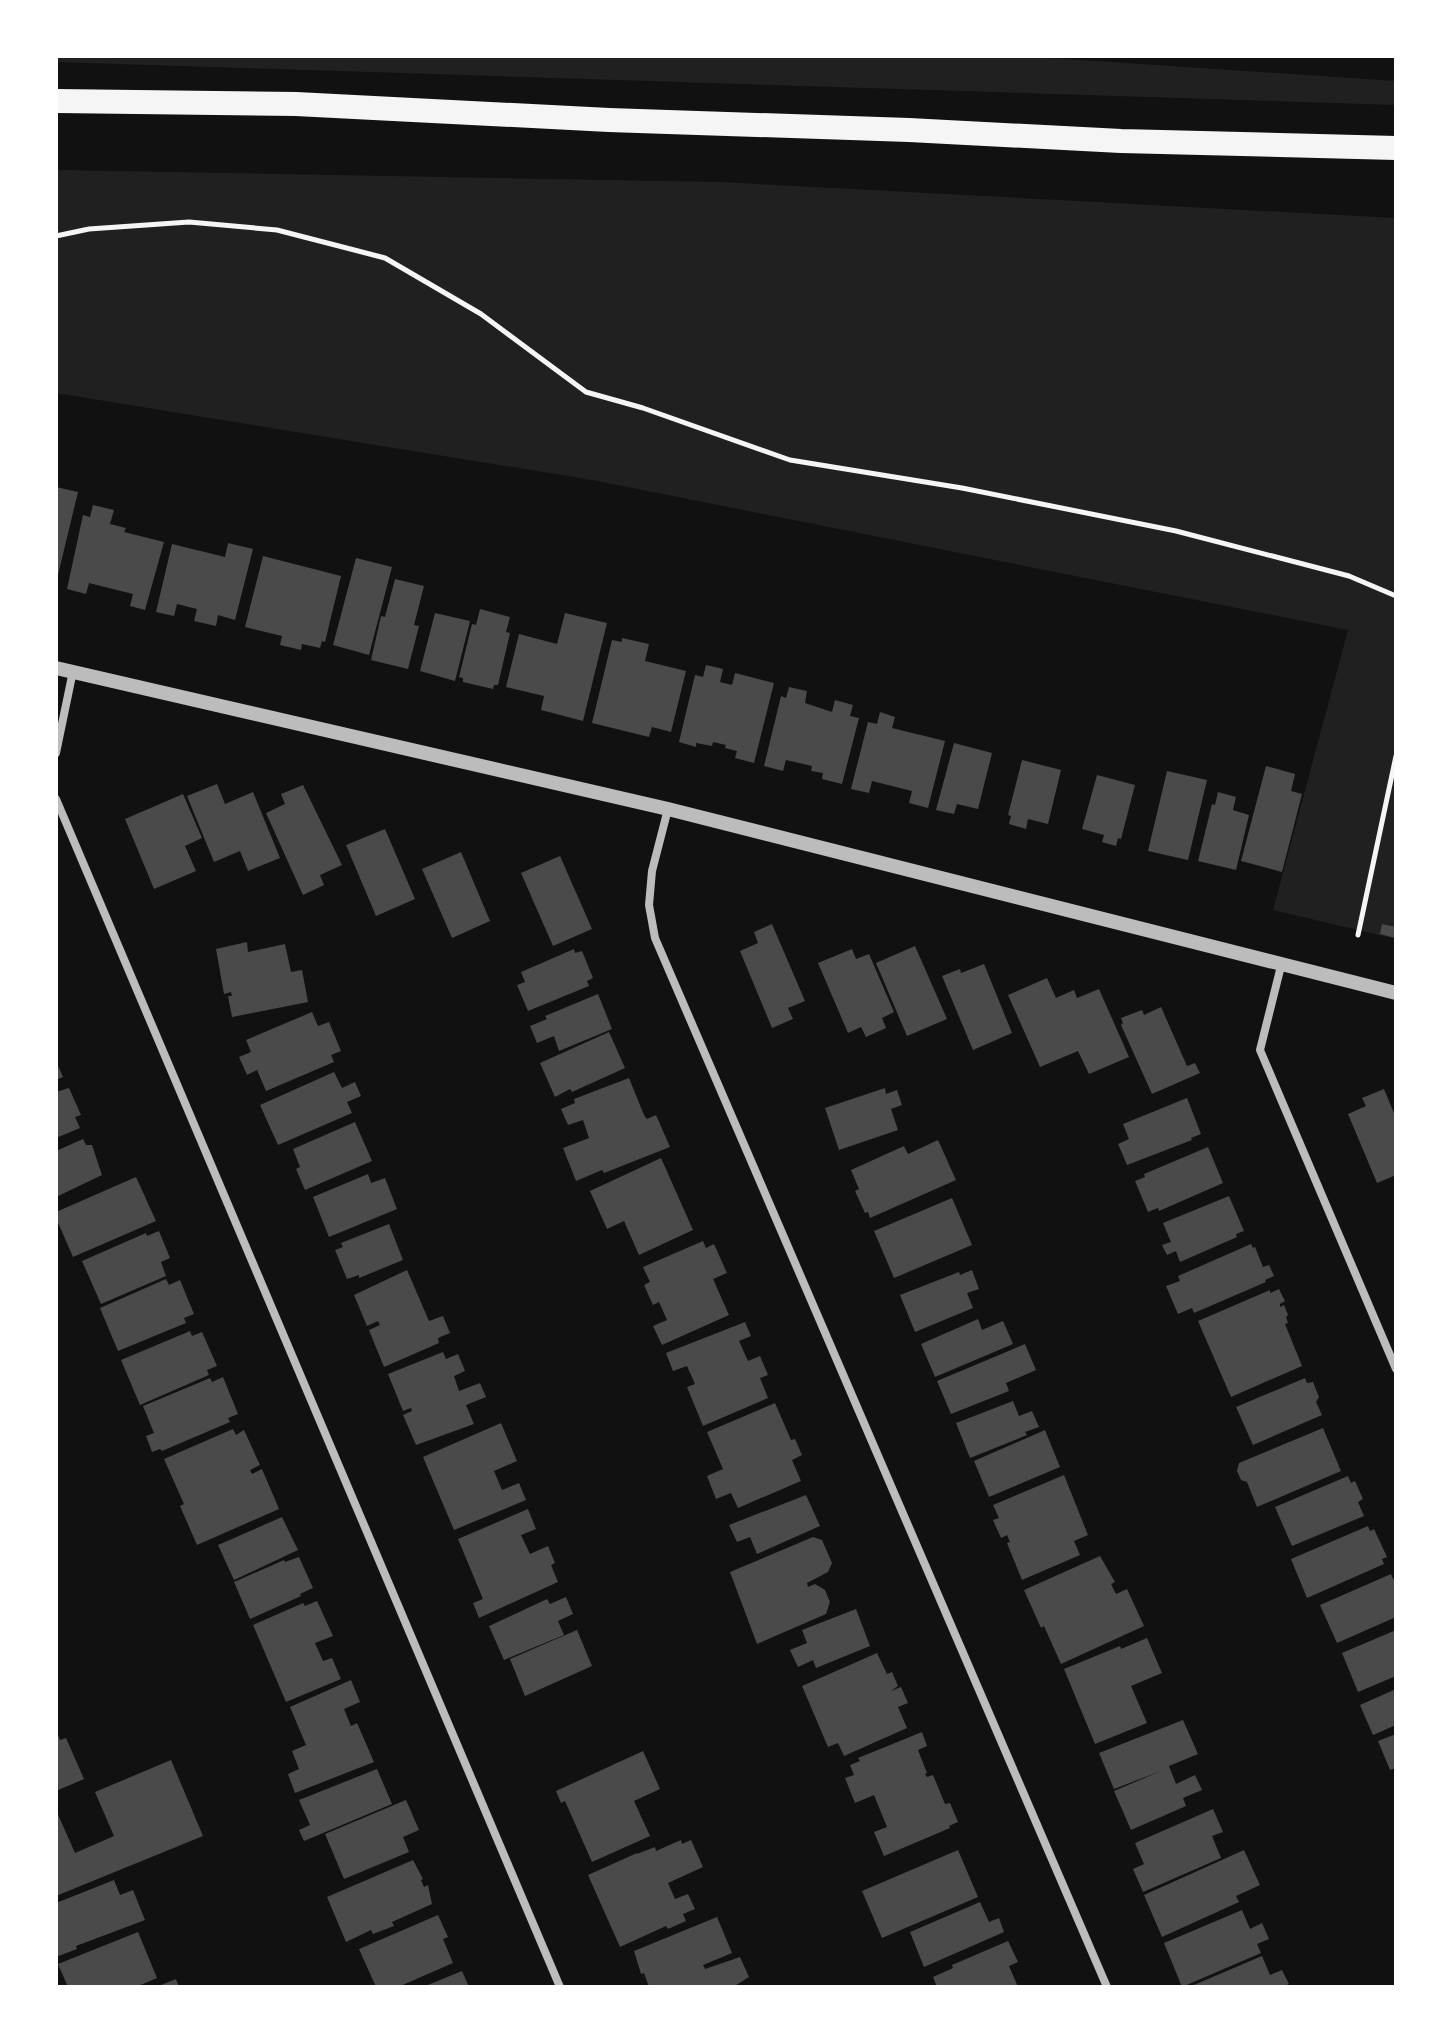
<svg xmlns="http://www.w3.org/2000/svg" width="1452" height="2043" viewBox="0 0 1452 2043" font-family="Helvetica,sans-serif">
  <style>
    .green { fill: #202020 }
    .building { fill: #4a4a4a }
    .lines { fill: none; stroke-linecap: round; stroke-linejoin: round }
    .path { stroke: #f5f5f5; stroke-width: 5 }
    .minor { stroke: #bcbcbc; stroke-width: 8 }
    .tertiary { stroke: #bcbcbc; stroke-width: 14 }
    .motorway { stroke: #f5f5f5; stroke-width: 24 }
  </style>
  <rect width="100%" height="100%" fill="#111"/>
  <g class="green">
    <path d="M56 56H1021L1396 81V105L56 62Z"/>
    <path d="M56 170 721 182 1396 218V939L1273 910 1348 630 592 480 56 393Z"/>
  </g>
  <g class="building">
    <path d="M56 487 78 492 57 579H56Z"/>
    <path d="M93 505 114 510 110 524 126 528 124 532 164 542 145 610 130 606 133 594 89 583 86 594 67 589 83 515 90 517Z"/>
    <path d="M228 543 253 549 235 620 218 615 216 626 194 621 197 609 177 604 174 616 156 612 172 544 225 557Z"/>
    <path d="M263 556 341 576 325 642 322 641 320 648 302 644 301 650 280 645 282 636 245 627Z"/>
    <path d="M356 558 392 567 369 655 333 645Z"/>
    <path d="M395 579 424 586 414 625 419 626 408 669 371 660 381 616 385 617Z"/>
    <path d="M480 609 510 617 506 632 510 633 498 685H494L493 689 463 682V678L459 677 472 624 476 625Z"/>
    <path d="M435 613 470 621 455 681 420 671Z"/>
    <path d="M565 613 607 623 583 721 541 710 544 696 506 687 519 634 557 644Z"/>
    <path d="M622 638 649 644 645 661 686 671 671 732 652 727 649 737 592 723 612 640 622 642Z"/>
    <path d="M706 665 723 669 720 682 732 685 735 673 774 683 754 763 735 758 737 751 725 748 726 745 713 742 712 746 696 743V747L679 742 695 675 703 677Z"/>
    <path d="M789 687 807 691 805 703 832 712 835 700 853 705 850 716 859 718 842 784 822 779 823 773 811 771 812 766 786 760 783 771 764 766 781 696 786 698Z"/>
    <path d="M880 712 895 717 892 728 945 741 928 808 909 803 912 791 872 781 869 793 851 789 868 722 877 724Z"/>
    <path d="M954 743 992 753 978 809 957 804 954 814 936 810Z"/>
    <path d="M1022 760 1061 770 1048 824 1028 819 1026 829 1009 824 1011 816 1008 815Z"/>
    <path d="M1266 766 1295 774 1291 791 1302 794 1282 872 1241 861Z"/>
    <path d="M1167 771 1207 780 1188 860 1148 851Z"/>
    <path d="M1097 775 1135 785 1121 839 1118 838 1116 846 1102 842 1104 835 1082 829Z"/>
    <path d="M217 784 225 804 253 792 280 858 248 871 240 851 214 862 187 796Z"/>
    <path d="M303 785 342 865 320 875 324 885 303 895 266 813 285 804 281 794Z"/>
    <path d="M1218 792 1236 797 1233 810 1249 815 1236 870 1198 861 1212 804 1215 805Z"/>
    <path d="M183 794 202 838 185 846 196 871 154 889 125 819Z"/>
    <path d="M385 829 415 899 376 916 346 845Z"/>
    <path d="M461 852 490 921 452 938 422 869Z"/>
    <path d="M560 856 592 929 553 946 521 873Z"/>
    <path d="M772 924 805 1001 788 1008 793 1019 772 1028 740 951 758 943 754 932Z"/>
    <path d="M1382 924 1396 927V938L1380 934Z"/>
    <path d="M247 942 248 952 285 944 291 972 302 970 308 1002 232 1017 228 996H232L231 992 224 994 216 949Z"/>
    <path d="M915 946 947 1019 907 1036 876 963Z"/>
    <path d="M574 949 575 953 582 951 593 978 587 981 589 986 528 1011 517 985 525 982 521 972Z"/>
    <path d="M852 949 856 959 869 954 894 1012 882 1018 886 1028 866 1037 861 1027 848 1033 818 963Z"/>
    <path d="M984 964 1012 1033 973 1050 942 976 960 969 961 973Z"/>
    <path d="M1047 978 1056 998 1074 990 1077 998 1099 989 1129 1057 1089 1074 1078 1051 1040 1067 1008 995Z"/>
    <path d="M598 994 612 1029 559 1051 554 1036 537 1043 530 1026 547 1019 545 1016Z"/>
    <path d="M1161 1007 1187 1066 1195 1063 1200 1073 1152 1094 1121 1025 1123 1023 1121 1018 1142 1010 1144 1015Z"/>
    <path d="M312 1012 318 1026 329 1022 341 1051 331 1055 334 1062 266 1091 257 1070 247 1075 239 1057 251 1052 246 1040Z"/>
    <path d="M609 1032 625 1068 572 1092 570 1089 555 1097 540 1063Z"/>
    <path d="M56 1061 63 1077 56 1080Z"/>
    <path d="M334 1072 342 1088 355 1082 361 1096 347 1102 352 1113 278 1145 260 1105Z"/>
    <path d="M629 1078 644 1115 647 1119 656 1115 670 1147 604 1173 602 1170 576 1181 563 1148 589 1138 583 1120 568 1125 561 1109 575 1103 574 1099Z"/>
    <path d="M69 1088 81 1115 75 1117 80 1128 56 1138V1092Z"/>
    <path d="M885 1088 886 1094 897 1090 902 1105 891 1109 898 1130 839 1150 825 1108Z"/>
    <path d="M1384 1089 1396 1118V1175L1377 1183 1348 1114 1366 1106 1362 1098Z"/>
    <path d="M1187 1098 1201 1134 1191 1138 1192 1140 1127 1165 1118 1144 1129 1139 1123 1124Z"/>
    <path d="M355 1122 372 1161 305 1190 296 1169 300 1167 293 1149Z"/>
    <path d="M83 1139 86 1145H92L102 1175 56 1197V1151Z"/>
    <path d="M938 1140 956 1180 870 1218 868 1212 865 1213 855 1191 859 1189 851 1170 904 1146 908 1154Z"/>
    <path d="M1208 1147 1223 1183 1159 1211 1158 1208 1148 1212 1135 1181 1145 1177 1144 1174Z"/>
    <path d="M661 1158 693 1230 639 1255 624 1221 607 1229 590 1191Z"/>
    <path d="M368 1174 371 1183 385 1178 397 1209 329 1237 313 1197Z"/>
    <path d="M136 1177 156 1221 73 1257 56 1218V1212Z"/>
    <path d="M1229 1196 1244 1231 1236 1234 1237 1237 1180 1262 1176 1251 1167 1255 1162 1245 1171 1242 1163 1223Z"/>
    <path d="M952 1198 972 1245 894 1278 874 1231Z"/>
    <path d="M389 1224 403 1260 359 1278V1275L347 1279 335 1250 343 1247 341 1243Z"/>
    <path d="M159 1231 170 1258 161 1262 166 1276 101 1304 82 1261 146 1233 147 1236Z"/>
    <path d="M703 1241 706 1248 714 1244 727 1273 713 1279 729 1315 662 1345 653 1326 667 1320 659 1302 653 1305 644 1285 650 1282 643 1267Z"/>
    <path d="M1251 1244 1253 1248 1255 1247 1263 1267 1269 1265 1274 1276 1265 1280 1266 1282 1194 1313 1192 1308 1178 1314 1166 1286 1180 1281 1178 1276Z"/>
    <path d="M407 1270 429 1321 443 1316 450 1333 438 1338 439 1343 384 1367 369 1330 380 1325 378 1321 367 1326 354 1295Z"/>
    <path d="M972 1270 979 1289 967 1293 973 1308 915 1332 900 1295 959 1272 960 1275Z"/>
    <path d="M166 1279 169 1285 180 1280 194 1314 184 1318 186 1323 118 1351 100 1308Z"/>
    <path d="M1279 1289 1285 1301 1280 1304V1307L1284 1305 1288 1315 1286 1317 1288 1323 1285 1324 1302 1366 1231 1397 1198 1321 1270 1290V1293Z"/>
    <path d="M978 1319 982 1330 1003 1321 1013 1344 935 1377 921 1344Z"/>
    <path d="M745 1322 751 1336 739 1341 748 1361 760 1356 768 1375 760 1378 768 1398 703 1426 687 1387 695 1384 687 1366 673 1371 666 1353Z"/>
    <path d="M190 1331 192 1336 202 1332 217 1366 207 1370 209 1375 140 1405 121 1360Z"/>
    <path d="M1025 1344 1036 1370 1006 1383 1009 1391 951 1414 937 1381Z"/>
    <path d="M443 1352 446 1359 458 1354 465 1371 454 1376 459 1391 480 1383 486 1397 466 1405 474 1424 416 1445 403 1415 412 1411 411 1408 403 1411 388 1374Z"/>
    <path d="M223 1377 238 1414 228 1418 230 1422 162 1451 160 1449 152 1452 146 1436 154 1433 143 1406 210 1378 212 1382Z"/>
    <path d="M1305 1378 1307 1383 1313 1382 1319 1397 1316 1402 1322 1415 1253 1445 1236 1407Z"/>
    <path d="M1013 1401 1019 1416 1032 1411 1039 1427 1025 1432 1027 1435 970 1458 956 1423Z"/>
    <path d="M775 1403 791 1440 795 1439 802 1455 792 1460 801 1481 738 1508 731 1493 716 1499 707 1476 723 1469 707 1432Z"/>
    <path d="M501 1423 517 1461 494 1471 502 1490 519 1483 526 1500 454 1530 423 1457Z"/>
    <path d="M1323 1428 1341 1471 1257 1507 1247 1482 1241 1480 1237 1471 1239 1463Z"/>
    <path d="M233 1429 236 1435 244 1430 260 1465 250 1470 252 1474 262 1469 279 1509 197 1545 180 1506 184 1504 164 1459Z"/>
    <path d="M1045 1430 1060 1467 989 1497 974 1461Z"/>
    <path d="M1064 1475 1088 1535 1074 1541 1080 1555 1022 1580 1007 1543 1010 1542 1007 1535 1001 1538 993 1520 999 1518 993 1505Z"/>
    <path d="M1348 1476 1351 1483 1355 1481 1363 1499 1358 1502 1364 1516 1292 1546 1275 1507Z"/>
    <path d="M806 1495 820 1526 757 1554 750 1537 737 1542 729 1525Z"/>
    <path d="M528 1509 536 1529 521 1535 530 1554 548 1546 555 1563 551 1565 558 1582 479 1618 473 1603 483 1599 458 1539Z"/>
    <path d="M282 1517 298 1550 234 1580 218 1545Z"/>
    <path d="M1368 1526 1370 1531 1374 1529 1387 1557 1382 1559 1384 1564 1307 1598 1291 1559Z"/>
    <path d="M813 1537 822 1540 832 1563 828 1572 807 1583 808 1587 815 1584 825 1590 830 1602 826 1614 757 1644 730 1572Z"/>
    <path d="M1100 1556 1115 1582 1111 1584 1116 1594 1127 1589 1144 1626 1061 1664 1044 1626 1041 1628 1024 1590Z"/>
    <path d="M299 1557 313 1588 300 1594 301 1596 250 1619 234 1582 284 1560 285 1562Z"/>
    <path d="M1391 1574 1393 1579 1396 1577V1617L1337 1643 1320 1605Z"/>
    <path d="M566 1597 573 1614 558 1621 564 1635 504 1660 489 1626 547 1599 550 1604Z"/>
    <path d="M317 1601 333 1636 315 1643 323 1661 332 1658 341 1679 286 1702 253 1625 303 1603 305 1606Z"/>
    <path d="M856 1609 870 1646 816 1668 813 1660 798 1667 790 1650 807 1643 802 1630Z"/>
    <path d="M577 1630 592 1666 525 1696 510 1659Z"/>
    <path d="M1396 1630V1676L1358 1692 1342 1653Z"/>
    <path d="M1147 1638 1162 1673 1131 1686 1147 1723 1095 1744 1064 1669 1120 1646 1121 1649Z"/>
    <path d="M877 1653 887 1674 892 1672 898 1686 891 1691 901 1687 908 1703 898 1707 907 1728 844 1756 838 1743 828 1747 802 1686Z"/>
    <path d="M351 1680 360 1702 344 1709 351 1726 357 1723 374 1762 295 1793 288 1774 299 1769 292 1751 306 1745 290 1707Z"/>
    <path d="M1396 1689V1725L1373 1735 1360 1705Z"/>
    <path d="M1183 1720 1198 1754 1169 1766 1176 1784 1195 1775 1202 1790 1183 1798 1186 1806 1131 1830 1114 1791 1161 1771 1114 1789 1099 1753Z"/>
    <path d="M56 1730 60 1740 66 1738 84 1779 56 1791Z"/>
    <path d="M922 1732 927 1746 918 1750 927 1773 925 1774 927 1777 933 1775 945 1804 950 1803 958 1822 949 1826 950 1828 884 1856 874 1832 887 1827 874 1795 855 1803 845 1778 854 1775 850 1765 860 1761 858 1758Z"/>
    <path d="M1396 1734V1768L1390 1770 1378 1741Z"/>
    <path d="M643 1751 660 1789 634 1801 650 1836 592 1862 565 1801 561 1803 556 1791Z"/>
    <path d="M171 1760 203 1836 56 1896V1810L75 1853 114 1836 95 1792Z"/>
    <path d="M377 1769 392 1804 304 1841 299 1830 310 1825 299 1800Z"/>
    <path d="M406 1800 419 1830 403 1837 409 1852 344 1879 325 1834Z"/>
    <path d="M1213 1809 1223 1832 1212 1836 1221 1858 1143 1892 1133 1869 1144 1864 1135 1843Z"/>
    <path d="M681 1840 682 1844 691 1840 703 1867 668 1883 675 1899 688 1894 695 1909 683 1914 686 1921 668 1929 666 1926 620 1947 588 1875 637 1853V1854L655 1847 656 1851Z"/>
    <path d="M958 1850 978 1897 882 1938 862 1891Z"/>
    <path d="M1244 1850 1260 1885 1236 1896 1239 1902 1162 1937 1144 1895Z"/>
    <path d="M413 1860 423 1879 421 1880 424 1887 428 1885 432 1904 392 1922 394 1926 373 1934 371 1930 346 1942 327 1897Z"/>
    <path d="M114 1880 120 1895 133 1890 145 1920 76 1946 77 1949 56 1957V1928L58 1927 56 1903Z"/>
    <path d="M980 1902 989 1922 999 1918 1004 1932 924 1967 910 1932Z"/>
    <path d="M1242 1910 1250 1929 1262 1923 1269 1939 1257 1944 1261 1953 1182 1987 1164 1943Z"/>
    <path d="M438 1915 448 1937 443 1939 453 1963 398 1987H376L359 1949Z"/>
    <path d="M717 1917 732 1953 703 1965 705 1969 740 1957 749 1977 733 1987H649L644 1973 641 1974 634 1951Z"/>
    <path d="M138 1932 157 1978 136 1987H68L58 1964Z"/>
    <path d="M1008 1941 1018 1962 1009 1966 1018 1987H937L933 1977 953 1968 952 1965Z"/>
    <path d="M1262 1956 1270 1975 1282 1970 1289 1984 1282 1987H1189Z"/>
    <path d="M462 1971 469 1987H423Z"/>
    <path d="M176 1979 179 1987H156Z"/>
  </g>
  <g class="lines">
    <g class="path">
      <path d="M56 236 89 229 189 222 277 230 385 258 481 314 586 392 643 408 790 460 962 488 1176 531 1349 576 1396 596"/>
      <path d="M1358 935 1396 756"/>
    </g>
    <g class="minor">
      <path d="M56 753 73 671"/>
      <path d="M56 799 560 1987"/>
      <path d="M668 809 652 871 649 905 655 938 1107 1987"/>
      <path d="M1281 966 1260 1050 1396 1369"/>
    </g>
    <path class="tertiary" d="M56 668 668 809 1396 993"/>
    <path class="motorway" d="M56 101 296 104 609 120 909 130 1121 141 1396 148"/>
  </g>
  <rect width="1452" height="2043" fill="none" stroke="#ffffff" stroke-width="116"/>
</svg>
